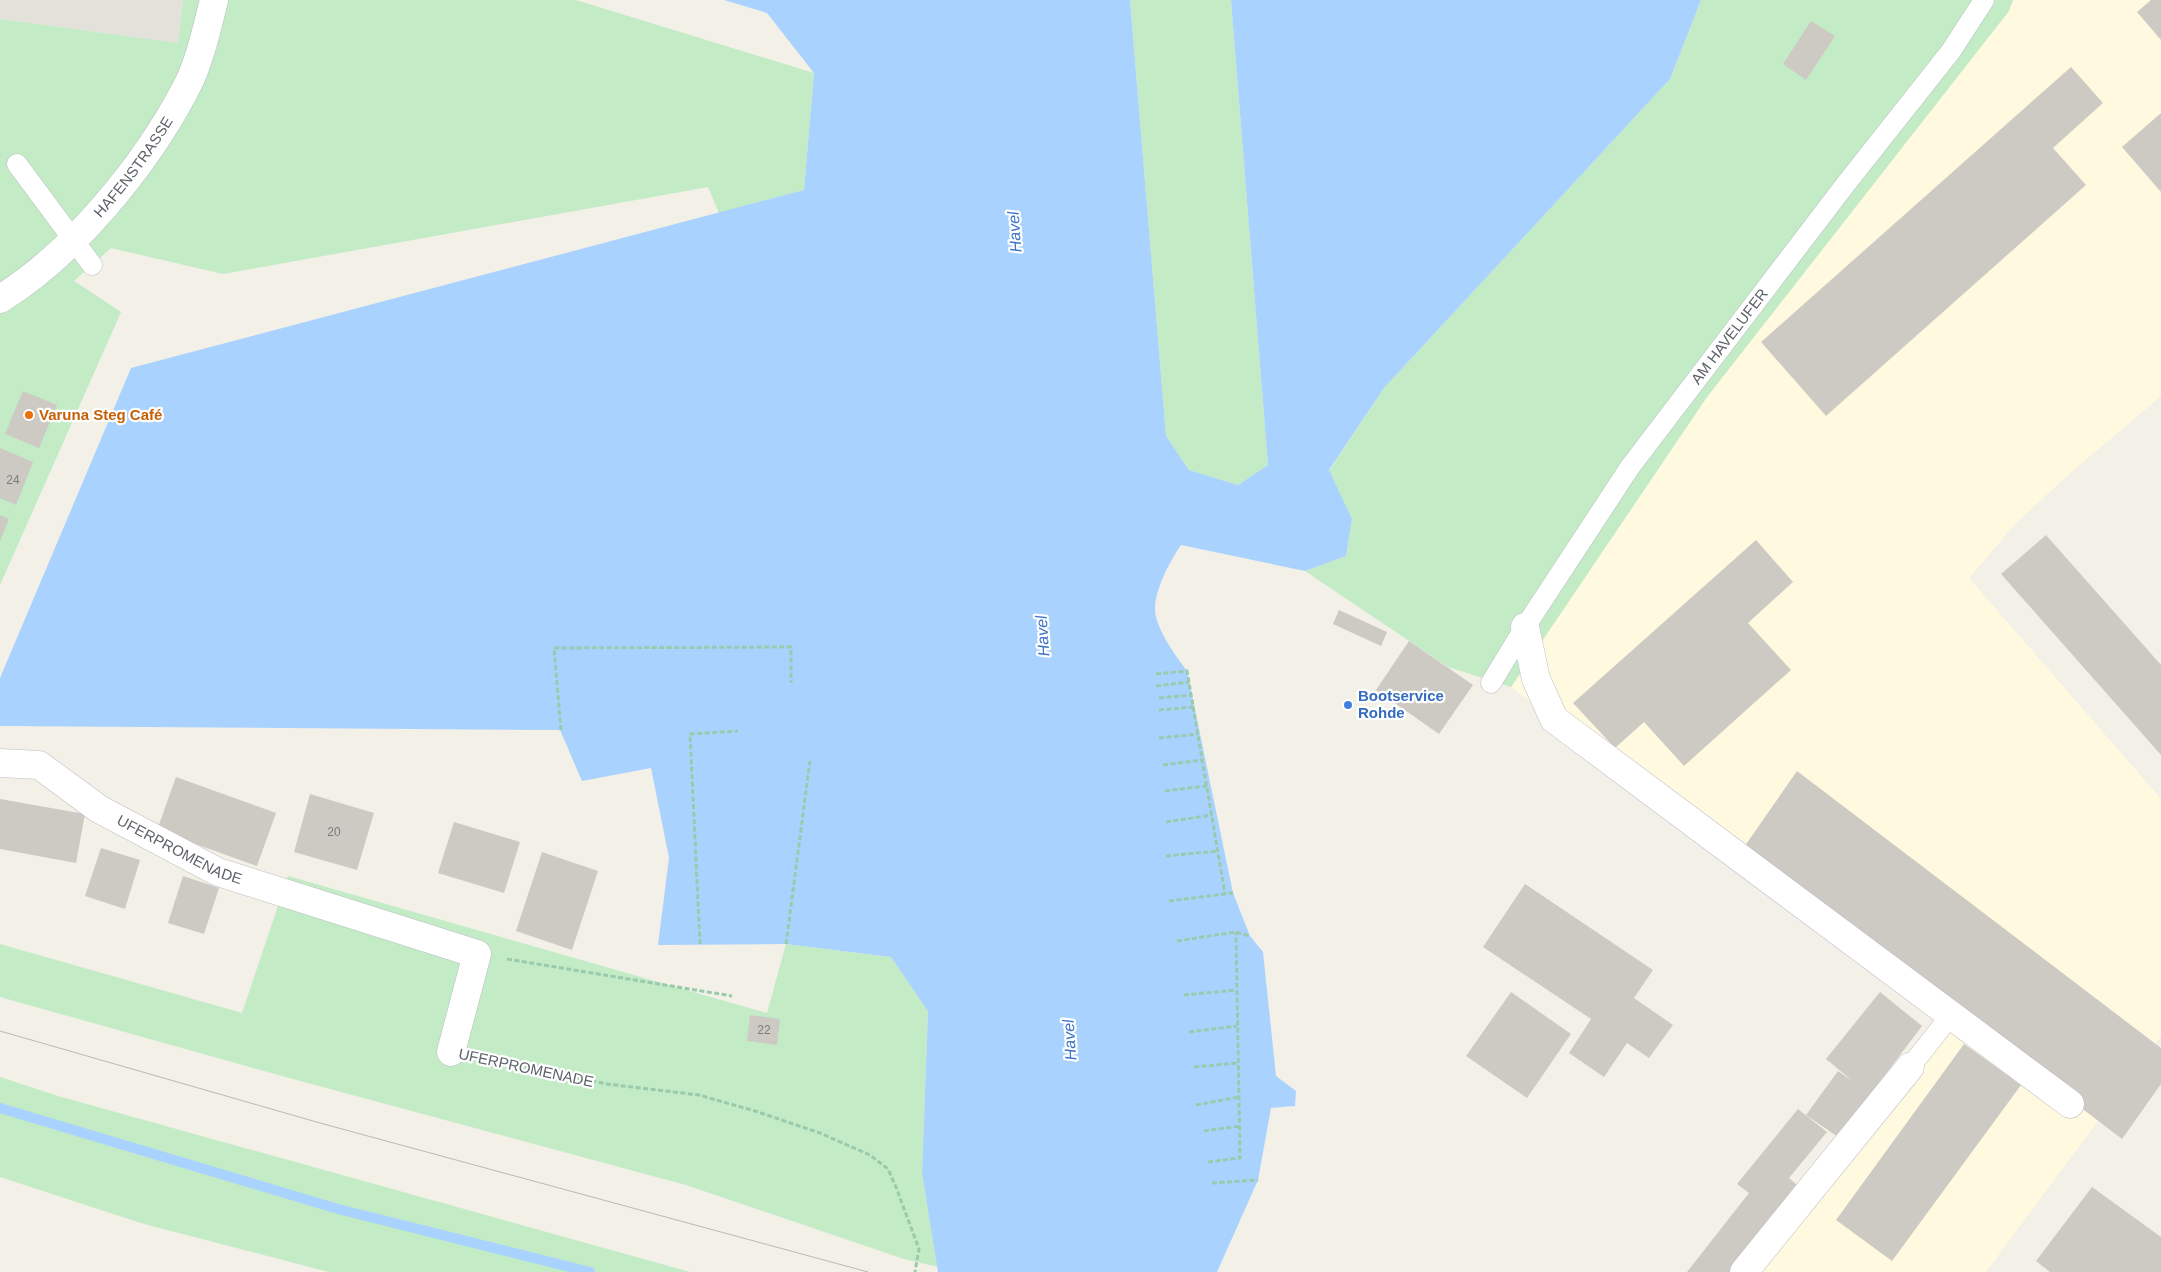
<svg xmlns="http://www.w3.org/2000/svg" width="2161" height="1272" viewBox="0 0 2161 1272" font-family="Arial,sans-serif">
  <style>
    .commercial { fill: #fffadf }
    .industrial { fill: #e2e2db }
    .green { fill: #c2ebc6 }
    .water { fill: #aad2ff }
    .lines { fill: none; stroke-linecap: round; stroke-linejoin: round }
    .stream { stroke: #aad2ff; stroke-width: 10 }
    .building { fill: #cdcac4 }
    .lane-casing { stroke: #bbbec3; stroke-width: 21 }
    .street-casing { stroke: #bbbec3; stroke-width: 29 }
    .path { stroke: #99caab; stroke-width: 3; stroke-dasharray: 5 2.5; stroke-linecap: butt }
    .lane { stroke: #fff; stroke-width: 20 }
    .street { stroke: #fff; stroke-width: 28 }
    .tram { stroke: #b8b9ba; stroke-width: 1 }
    .food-dot { fill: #e8710a; stroke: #fff; stroke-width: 2 }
    .shop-dot { fill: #3f7fe0; stroke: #fff; stroke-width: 2 }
    .labels { text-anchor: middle; stroke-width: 4.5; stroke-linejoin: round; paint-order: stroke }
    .number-label { font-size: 12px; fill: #7a7c80 }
    .street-label { font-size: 15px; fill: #5e6269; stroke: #fff }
    .food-label { font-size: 15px; font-weight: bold; fill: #c56008; stroke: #fff; text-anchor: start }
    .shop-label { font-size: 15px; font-weight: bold; fill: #366cbe; stroke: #fff; text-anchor: start }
    .water-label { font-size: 16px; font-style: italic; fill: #3e74c5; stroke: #fff }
  </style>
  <rect width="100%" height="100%" fill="#f2f0e7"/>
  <path class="commercial" d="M2013 0H2161V396L2067 476 2016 523 1969 578 2161 799V1036L1986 1272H1732L1936 1017 1511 687 1707 397 2009 11Z"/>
  <path class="industrial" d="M0 0H183L178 43 0 19Z"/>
  <g class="green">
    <path d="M183 0H576L814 73 804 190 719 213 708 187 223 274 111 248 74 281 121 312 0 585V19L178 43Z"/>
    <path d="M1130 0H1231L1268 465 1238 485 1189 470 1166 436Z"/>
    <path d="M1701 0H2013L2009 11 1707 397 1511 687 1448 667 1305 571 1346 556 1352 519 1329 471 1384 388 1670 79Z"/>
    <path d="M288 876 767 1013 786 944 891 957 928 1010 922 1173 938 1267 904 1259 686 1185 282 1076 0 997V944L242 1013Z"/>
    <path d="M0 1077 58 1096 690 1272H329L144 1224 0 1177Z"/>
  </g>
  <path class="water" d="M724 0H1130L1166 436 1189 470 1238 485 1268 465 1231 0H1701L1670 79 1384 388 1329 470 1352 519 1346 556 1305 571 1181 545C1170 561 1155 589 1155 609 1155 628 1176 656 1187 671L1233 893 1250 936 1263 952 1276 1076 1296 1091 1295 1106 1271 1108 1258 1180 1217 1272H938L922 1173 928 1011 891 957 786 944 658 945 669 858 651 768 582 781 560 730 0 726V678L131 368 804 190 814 73 767 13Z"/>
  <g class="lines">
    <path class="stream" d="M0 1108 338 1209 590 1272"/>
  </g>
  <g class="building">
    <path d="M2151 0H2161V40L2137 12Z"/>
    <path d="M1811 21 1835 36 1806 80 1783 64Z"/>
    <path d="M2071 67 2103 103 2053 148 2086 185 1826 416 1761 342Z"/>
    <path d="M2161 113V192L2122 147Z"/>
    <path d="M23 391 57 405 39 448 5 434Z"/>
    <path d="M0 448 33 462 16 505 0 498Z"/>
    <path d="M0 515 9 519 0 541Z"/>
    <path d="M2046 535 2161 665V755L2001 574Z"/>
    <path d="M1756 540 1793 582 1748 623 1791 670 1684 766 1644 722 1615 748 1573 703Z"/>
    <path d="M1339 610 1387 632 1381 646 1333 624Z"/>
    <path d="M1409 641 1473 685 1439 734 1376 690Z"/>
    <path d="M1797 771 2161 1048V1084L2122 1139 1742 850Z"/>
    <path d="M176 777 276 813 257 866 157 830Z"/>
    <path d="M310 794 374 813 357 870 294 852Z"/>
    <path d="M0 799 85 814 76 863 0 849Z"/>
    <path d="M454 822 520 842 504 893 438 873Z"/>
    <path d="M101 848 140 860 125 909 85 896Z"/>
    <path d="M542 852 598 871 572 950 516 931Z"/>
    <path d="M183 876 219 888 204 934 168 923Z"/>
    <path d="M1525 884 1653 970 1634 998 1673 1025 1649 1058 1627 1043 1604 1077 1569 1053 1591 1019 1483 947Z"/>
    <path d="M1511 992 1571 1034 1527 1098 1466 1056Z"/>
    <path d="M1880 992 1922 1026 1838 1137 1806 1115 1838 1071 1854 1082 1826 1059Z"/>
    <path d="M750 1015 780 1019 777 1045 747 1041Z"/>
    <path d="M1964 1044 2021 1085 1892 1261 1836 1220Z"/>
    <path d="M1798 1109 1827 1132 1789 1178 1804 1191 1732 1272H1687L1749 1193 1737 1184Z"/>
    <path d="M2092 1187 2161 1237V1272H2050L2036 1261Z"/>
  </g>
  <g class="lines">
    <g class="lane-casing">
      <g id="lane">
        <path d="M17 164 92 265"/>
        <path id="s1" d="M1491 683 1525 627 1630 467 1845 185 1951 51 1984 0"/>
        <path d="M1910 1067 1952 1014"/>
      </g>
    </g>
    <g class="street-casing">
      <g id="street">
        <path id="s2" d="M0 299C73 254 145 166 185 90 199 65 207 28 214 0"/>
        <path d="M1525 627 1536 679 1554 719 2070 1104"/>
        <path id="s3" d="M0 763 39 765 99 809 218 872 477 954 451 1052"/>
        <path d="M1744 1272 1910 1067"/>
      </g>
    </g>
    <g class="path">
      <path d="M1156 674 1187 671 1225 894"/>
      <path d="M1156 686 1189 682"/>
      <path d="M1159 698 1191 695"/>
      <path d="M1159 710 1193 707"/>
      <path d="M561 730 554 648 791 647V683"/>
      <path d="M1159 738 1198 734"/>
      <path d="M1163 765 1202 760"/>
      <path d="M1165 791 1207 786"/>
      <path d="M1166 822 1212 815"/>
      <path d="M1166 856 1218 851"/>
      <path d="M1169 901 1233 893"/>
      <path d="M1177 941 1236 932 1250 936"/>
      <path d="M700 944 690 734 738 731"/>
      <path d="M786 944 810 761"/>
      <path d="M507 959 732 996"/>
      <path d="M1184 995 1236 990"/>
      <path d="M1189 1032 1237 1026"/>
      <path d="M481 1058 607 1084 699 1095 755 1111 820 1133 870 1155 888 1169 896 1187 919 1249 915 1272"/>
      <path d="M1194 1067 1238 1063"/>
      <path d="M1196 1105 1239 1097"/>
      <path d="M1204 1131 1240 1126"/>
      <path d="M1208 1162 1240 1158 1236 932"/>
      <path d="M1212 1183 1258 1180"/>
    </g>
    <use href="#lane" class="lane"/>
    <use href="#street" class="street"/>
    <path class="tram" d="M0 1031 320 1123 868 1272"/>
  </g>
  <circle class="food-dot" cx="29" cy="415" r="5"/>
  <circle class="shop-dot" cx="1348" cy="705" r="5"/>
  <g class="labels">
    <g class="number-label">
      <text x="13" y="484">24</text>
      <text x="334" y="836">20</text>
      <text x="764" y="1034">22</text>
    </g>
    <g class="street-label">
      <text dy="5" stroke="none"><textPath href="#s2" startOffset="189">HAFENSTRASSE</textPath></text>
      <text dy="5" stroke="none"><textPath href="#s1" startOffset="421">AM HAVELUFER</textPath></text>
      <text dy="5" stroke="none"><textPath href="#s3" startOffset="204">UFERPROMENADE</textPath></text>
      <text transform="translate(526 1068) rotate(12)" y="5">UFERPROMENADE</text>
    </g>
    <g class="food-label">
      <text x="39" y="420">Varuna Steg Café</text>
    </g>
    <g class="shop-label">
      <text x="1358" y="701">Bootservice<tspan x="1358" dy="17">Rohde</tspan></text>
    </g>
    <g class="water-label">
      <text transform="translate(1014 232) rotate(-94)" y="6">Havel</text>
      <text transform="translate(1042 636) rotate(-94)" y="6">Havel</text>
      <text transform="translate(1069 1040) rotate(-94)" y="6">Havel</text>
    </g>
  </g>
</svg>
